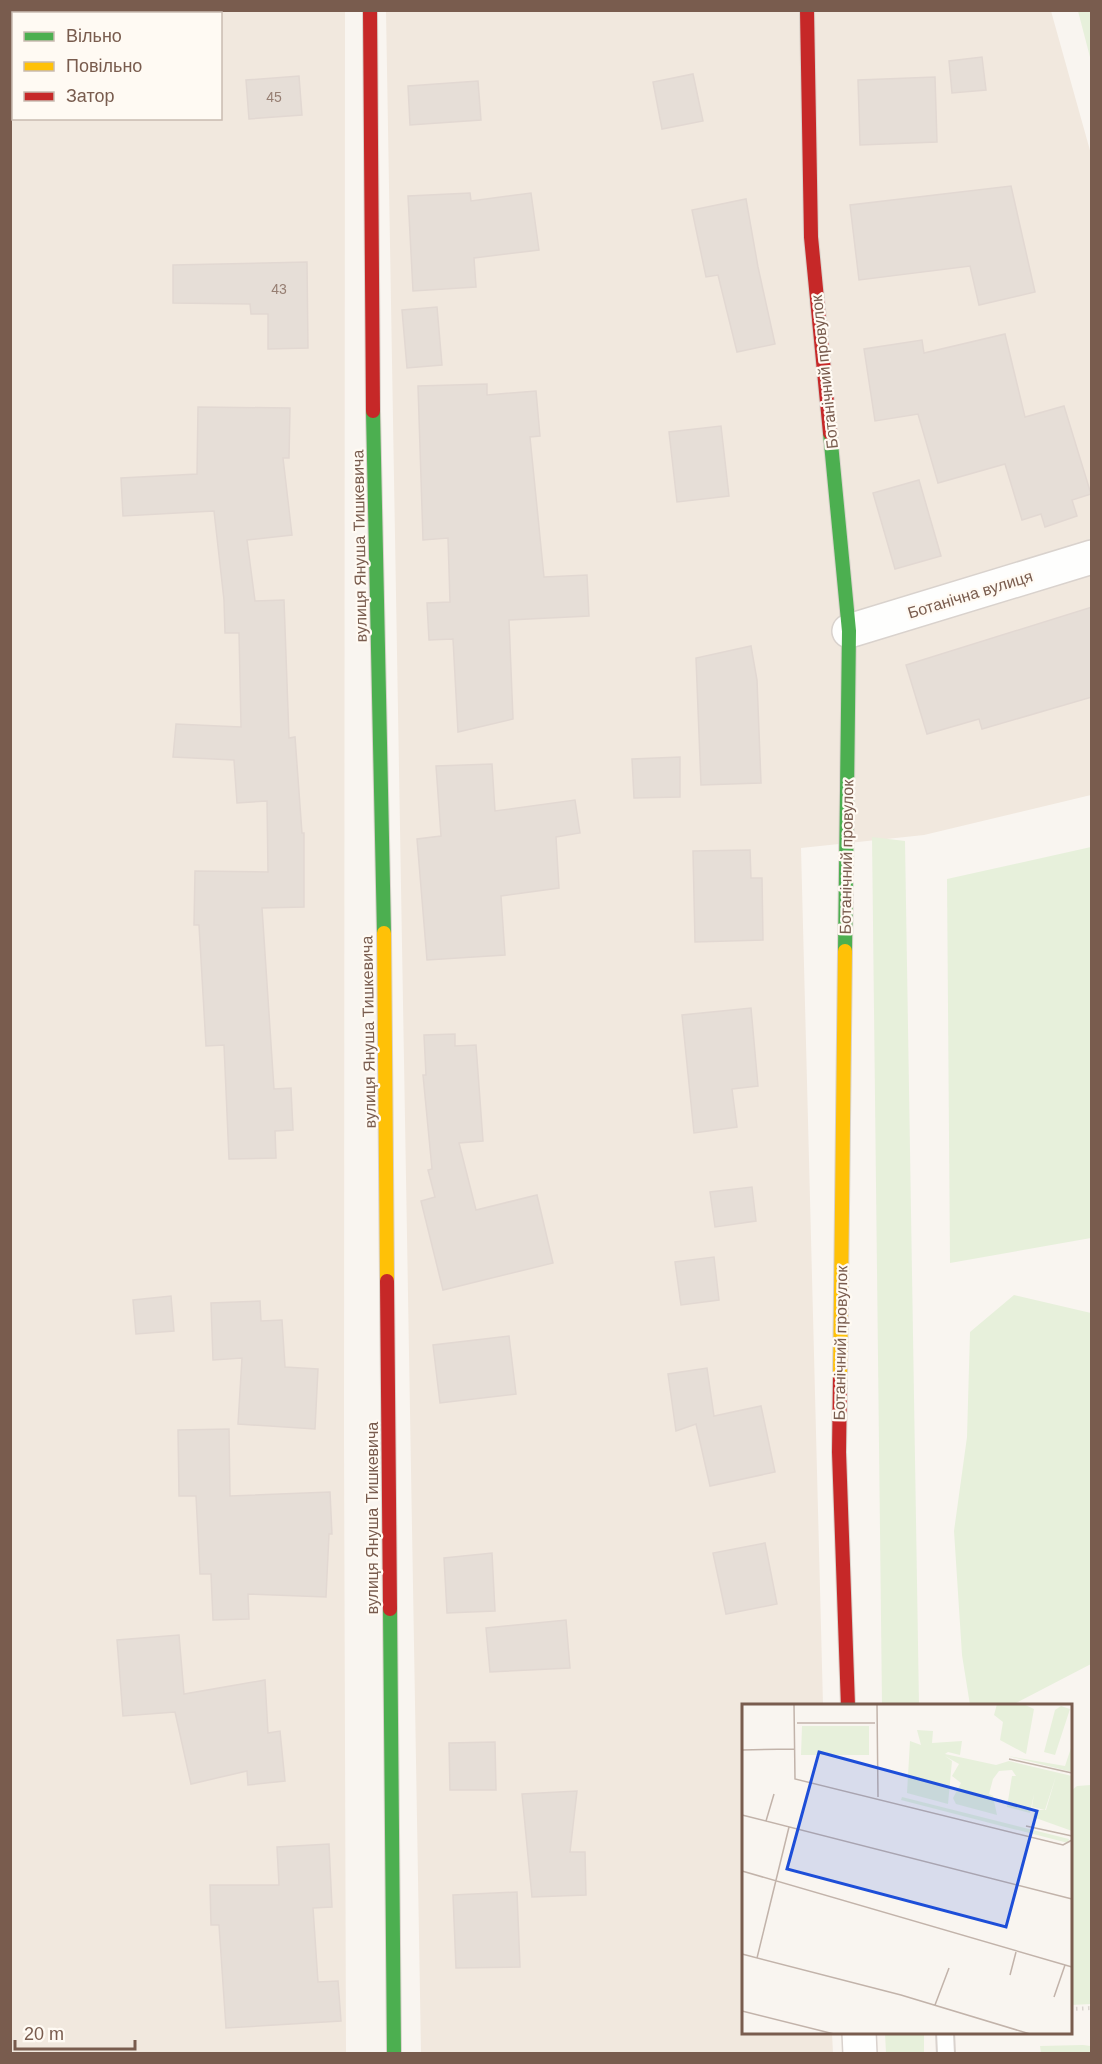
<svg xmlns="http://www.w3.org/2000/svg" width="1102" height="2064" viewBox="0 0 1102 2064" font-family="Arial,sans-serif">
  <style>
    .residential { fill: #f1e8de; fill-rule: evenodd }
    .green { fill: #e7f0db }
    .building { fill: #e6ded7; stroke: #e2d8d2; stroke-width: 1.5 }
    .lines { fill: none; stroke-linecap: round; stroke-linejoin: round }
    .lane-casing { stroke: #d9d2cd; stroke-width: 20 }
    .street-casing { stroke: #d9d2cd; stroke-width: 36 }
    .fast-casing { stroke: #d9d2cb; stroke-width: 16 }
    .slow-casing { stroke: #d9d2cb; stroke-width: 16 }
    .jam-casing { stroke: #d9d2cb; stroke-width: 16 }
    .path { stroke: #dbd5d0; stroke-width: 4; stroke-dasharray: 1.5 4.5; stroke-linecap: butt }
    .lane { stroke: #fefefd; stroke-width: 16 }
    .street { stroke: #fefefd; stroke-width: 33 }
    .fast { stroke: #4caf50; stroke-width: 14 }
    .slow { stroke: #ffc107; stroke-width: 14 }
    .jam { stroke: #c62828; stroke-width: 14 }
    .labels { text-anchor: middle; stroke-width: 4.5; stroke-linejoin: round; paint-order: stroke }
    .number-label { font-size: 14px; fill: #967e72 }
    .street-label { font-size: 16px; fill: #795c4e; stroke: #fffaf3 }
    .inset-road { fill: none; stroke: #c2b3aa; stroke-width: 1.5 }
    .view { fill: #1d4ed8; fill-opacity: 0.15; stroke: #1d4ed8; stroke-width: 3 }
    .inset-edge { fill: none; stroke: #795c4e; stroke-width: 3 }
  </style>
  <rect width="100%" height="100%" fill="#f9f5f0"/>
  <g class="residential">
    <path d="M11 11H345L344 1437 346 2053 11 2054ZM14 14H220V118H14Z"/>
    <path d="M386 11H1051L1091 154V795L924 835 801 848 823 1705 744 1706V2032L832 2033 833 2053H421Z"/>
  </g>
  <g class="green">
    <path d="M1078 11H1091V61Z"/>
    <path d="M872 837 905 841 919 1705H882Z"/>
    <path d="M1091 847V1238L950 1263 947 879Z"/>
    <path d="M1014 1295 1091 1313V1664L1012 1705H970L962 1655 954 1531 967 1437 970 1332Z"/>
    <path d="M1091 1785V2004L1071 2005V1791L1077 1786Z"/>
    <path d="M885 2033H924V2053H886Z"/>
    <path d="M1083 2045 1091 2046V2053H1041L1040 2046Z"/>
  </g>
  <g class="building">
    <path d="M982 57 986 90 952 93 949 61Z"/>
    <path d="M693 74 703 121 662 129 653 82Z"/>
    <path d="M299 76 302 115 249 119 246 80Z"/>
    <path d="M935 77 937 142 860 145 858 80Z"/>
    <path d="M478 81 481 120 410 125 408 86Z"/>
    <path d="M1011 186 1035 292 979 305 970 266 859 280 850 205Z"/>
    <path d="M470 193 471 201 531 193 539 250 474 258 476 287 413 291 408 196Z"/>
    <path d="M746 199 758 267 775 344 737 352 718 275 706 277 692 210Z"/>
    <path d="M307 262 308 348 268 349V314H251L250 304 173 303V265Z"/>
    <path d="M437 307 442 365 407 368 402 310Z"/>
    <path d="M1005 334 1025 417 1064 406 1091 494 1072 500 1077 516 1045 527 1041 514 1022 520 1005 464 938 483 918 414 875 421 864 349 922 340 924 353Z"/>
    <path d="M487 384V395L536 391 540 436 530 437 544 577 587 575 589 616 509 620 513 719 458 732 453 639 429 640 427 603 450 602 448 538 423 540 418 386Z"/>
    <path d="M198 407 290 408 289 458H283L292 535 247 540 255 601 284 600 289 738 295 737 302 833H304V907L262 908 274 1089 291 1088 293 1130 275 1131 276 1158 229 1159 224 1045 206 1046 199 925H194L195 871 268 872 267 801 237 803 234 760 173 757 176 724 241 727 239 633H225L224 600 214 511 123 516 121 478 197 474Z"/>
    <path d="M721 426 729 496 677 502 669 432Z"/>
    <path d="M919 480 941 556 895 569 873 493Z"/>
    <path d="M1092 607V697L982 729 979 719 927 734 906 665Z"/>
    <path d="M751 646 757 680 761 783 701 785 696 658Z"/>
    <path d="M680 757V797L634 798 632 759Z"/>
    <path d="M492 764 495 811 575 800 580 833 556 837 559 888 501 896 505 955 427 960 417 839 441 836 436 766Z"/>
    <path d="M750 850 751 878H762L763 940 695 942 693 851Z"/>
    <path d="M751 1008 758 1086 732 1089 737 1127 694 1133 682 1015Z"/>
    <path d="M455 1034V1046L476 1045 483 1141 459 1143 476 1210 537 1195 553 1263 443 1290 421 1201 435 1197 428 1170 432 1169 423 1075H426L424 1035Z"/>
    <path d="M752 1187 756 1221 715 1227 710 1192Z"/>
    <path d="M714 1257 719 1300 681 1305 675 1262Z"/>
    <path d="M171 1296 174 1331 136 1334 133 1300Z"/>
    <path d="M260 1301 261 1321 282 1320 285 1367 318 1369 315 1429 238 1424 242 1358 213 1360 211 1303Z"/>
    <path d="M509 1336 516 1394 440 1403 433 1345Z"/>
    <path d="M707 1368 714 1416 761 1406 775 1472 710 1486 696 1424 676 1431 668 1374Z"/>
    <path d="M229 1429 230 1496 330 1492 332 1534H329L326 1597 248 1594 249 1619 213 1620 211 1574H200L196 1496H179L178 1430Z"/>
    <path d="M765 1543 777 1604 726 1614 713 1553Z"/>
    <path d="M492 1553 495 1611 447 1613 444 1558Z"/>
    <path d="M566 1620 570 1668 490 1672 486 1628Z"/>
    <path d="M179 1635 184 1694 265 1680 268 1733 280 1731 285 1781 248 1785 247 1771 191 1784 175 1712 123 1716 117 1640Z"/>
    <path d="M495 1742 496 1790H450L449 1743Z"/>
    <path d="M577 1791 570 1852H585L586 1895 532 1897 522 1794Z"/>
    <path d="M329 1844 332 1907 313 1908 318 1982 338 1981 341 2021 226 2028 219 1925H211L210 1885H279L277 1847Z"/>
    <path d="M517 1892 520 1967 456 1968 453 1895Z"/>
  </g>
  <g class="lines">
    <g class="lane-casing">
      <path id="lane" d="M945 2032 946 2054"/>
    </g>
    <g class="street-casing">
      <g id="street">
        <path d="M849 631 1092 557"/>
        <path d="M859 2032 860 2054"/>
      </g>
    </g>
    <g class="fast-casing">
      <g id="fast">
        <path d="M373 411 384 933"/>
        <path d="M830 433 849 631 845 951"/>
        <path d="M390 1609 394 2054"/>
      </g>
    </g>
    <g class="slow-casing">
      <g id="slow">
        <path d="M384 933 387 1281"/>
        <path d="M840 1378 845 951"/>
      </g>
    </g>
    <g class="jam-casing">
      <g id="jam">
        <path d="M370 10 373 411"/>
        <path d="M807 10 811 237 830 433"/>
        <path d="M387 1281 390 1609"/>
        <path d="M840 1378 839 1452 848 1706"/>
      </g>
    </g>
    <path class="path" d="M1070 2009 1092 2008"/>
    <use href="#lane" class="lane"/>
    <use href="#street" class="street"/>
    <use href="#fast" class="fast"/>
    <use href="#slow" class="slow"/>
    <use href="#jam" class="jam"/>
  </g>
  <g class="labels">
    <g class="number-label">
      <text x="274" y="102">45</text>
      <text x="279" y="294">43</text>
    </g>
    <g class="street-label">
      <text transform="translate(824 372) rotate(-96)" y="6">Ботанічний провулок</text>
      <text transform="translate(359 546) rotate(-91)" y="6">вулиця Януша Тишкевича</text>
      <text transform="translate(970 594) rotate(-17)" y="6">Ботанічна вулиця</text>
      <text transform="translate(846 857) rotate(-89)" y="6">Ботанічний провулок</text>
      <text transform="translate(368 1032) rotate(-91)" y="6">вулиця Януша Тишкевича</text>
      <text transform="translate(840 1343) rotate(-89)" y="6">Ботанічний провулок</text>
      <text transform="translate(372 1518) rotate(-90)" y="6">вулиця Януша Тишкевича</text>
    </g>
  </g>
  <g transform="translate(742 1704)">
    <rect width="330" height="330" fill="#f9f5f0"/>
    <path d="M255 0H281L292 5 284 50 258 36 261 18 252 11ZM319 2 328 5 313 51 302 48 313 6ZM60 22H127V51H59ZM175 26 191 27 190 39 220 37 218 51 206 48 203 50 254 61 267 57 330 72V127L291 113 293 106H304L314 72 303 106 290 103 292 90 288 109 265 103 270 72H274L270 66 257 67 251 75 247 90 251 92 255 111 214 100 211 94 219 79 210 72 217 60 203 52 210 57 206 100 165 89 168 37 179 41ZM330 41V68L266 52 323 62ZM160 93 327 135 326 139 159 96Z" fill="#e7f0db"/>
    <path class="inset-road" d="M52 0 53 75 321 141 330 136M135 0 136 93M55 19H133M0 46 52 45M267 55 330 69M0 111 330 195M24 117 32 90M284 122 330 132M0 167 330 263M0 250 159 291 288 330M15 254 47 123M268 271 274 248M312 293 323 261M193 301 207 264M0 307 92 330"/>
    <path class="view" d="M77 48 295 107 264 223 45 165Z"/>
    <rect width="330" height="330" class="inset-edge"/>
  </g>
  <rect width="1102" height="2064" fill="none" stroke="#795c4e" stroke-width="24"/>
  <rect x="12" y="12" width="210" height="108" fill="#fffaf3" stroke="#c9bbb1" stroke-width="1.5"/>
  <rect x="24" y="32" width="30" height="9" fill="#4caf50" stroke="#c9bbb1" stroke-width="1.5"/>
  <text x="66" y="42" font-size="18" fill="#795c4e">Вільно</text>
  <rect x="24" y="62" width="30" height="9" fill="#ffc107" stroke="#c9bbb1" stroke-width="1.5"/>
  <text x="66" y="72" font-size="18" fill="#795c4e">Повільно</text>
  <rect x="24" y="92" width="30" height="9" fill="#c62828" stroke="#c9bbb1" stroke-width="1.5"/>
  <text x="66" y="102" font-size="18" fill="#795c4e">Затор</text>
  <path d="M15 2040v9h120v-9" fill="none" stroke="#795c4e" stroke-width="3"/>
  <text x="24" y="2040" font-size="18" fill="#795c4e" stroke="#fffaf3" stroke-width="4.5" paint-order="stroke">20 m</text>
</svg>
